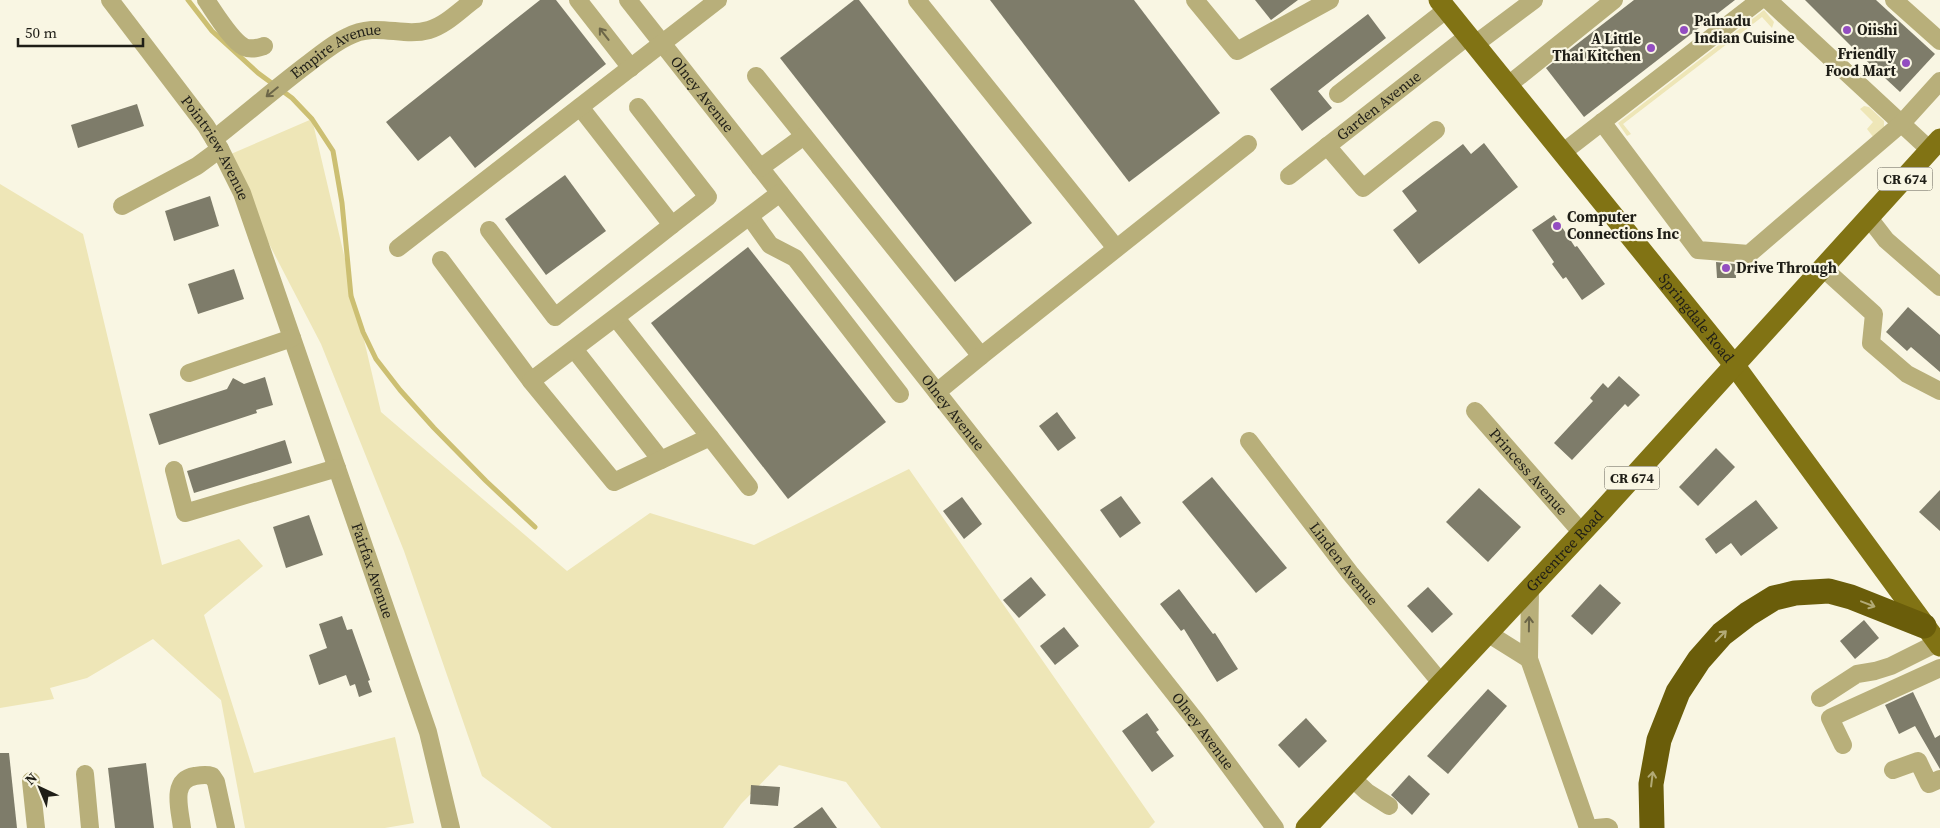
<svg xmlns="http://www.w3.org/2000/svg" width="1940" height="828" viewBox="0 0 1940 828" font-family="'Source Serif 4',serif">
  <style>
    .green { fill: #eee6b7 }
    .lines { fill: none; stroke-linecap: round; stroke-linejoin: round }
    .stream { stroke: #ccbf72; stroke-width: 5 }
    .building { fill: #7e7c6a }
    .minor { stroke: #b8af7a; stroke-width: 18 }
    .major { stroke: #817314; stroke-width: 21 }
    .highway { stroke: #6a5d0a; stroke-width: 25 }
    .oneway { stroke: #6c6648 }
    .oneway2 { stroke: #b2aa76 }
    .poi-dot { fill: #934dc1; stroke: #f9f6e3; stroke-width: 2 }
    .labels { text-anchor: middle; stroke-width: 4.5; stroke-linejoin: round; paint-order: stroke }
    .shield { fill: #f9f6e3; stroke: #605f54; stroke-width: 1 }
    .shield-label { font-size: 14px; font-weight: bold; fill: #1f1e17 }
    .poi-label { font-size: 15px; font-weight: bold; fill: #1f1e17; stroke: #f9f6e3; text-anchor: start }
    .street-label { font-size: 15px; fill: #1f1e17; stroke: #f9f6e3 }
  </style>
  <rect width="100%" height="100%" fill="#f9f6e3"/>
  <g class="green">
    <path d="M1764 10 1774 22 1772 28 1762 17 1623 124 1631 134 1627 136 1618 123Z"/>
    <path d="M1864 106 1869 107 1884 121V129L1874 138 1867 129 1873 122 1860 109Z"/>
    <path d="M312 119 381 412 567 571 650 513 754 545 909 469 1155 822 1149 828H881L846 782 779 765 741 804 723 828H552L482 776 404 551 321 344 224 157Z"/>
    <path d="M0 184 83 234 162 565 239 539 263 566 204 615 254 773 395 737 414 823 385 828H245L221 700 153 639 87 678 50 688 54 699 0 708Z"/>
  </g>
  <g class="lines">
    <path class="stream" d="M188 0 212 31 258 73 292 98 312 119 333 151 342 203 351 296 363 332 376 359 400 390 434 428 486 481 535 527"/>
  </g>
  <g class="building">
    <path d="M540 0H556L606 64 475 168 450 136 418 161 386 122Z"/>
    <path d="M854 0H859L1032 223 955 282 780 58Z"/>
    <path d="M990 0H1134L1220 113 1129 182Z"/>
    <path d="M1255 0H1298L1271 20Z"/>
    <path d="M1634 0H1735L1584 117 1546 68Z"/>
    <path d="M1805 0H1876L1935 54 1900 92 1856 51Z"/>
    <path d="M1368 14 1386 38 1318 91 1332 108 1302 131 1270 89Z"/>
    <path d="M137 104 144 126 78 148 71 125Z"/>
    <path d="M1484 143 1518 187 1419 264 1393 230 1417 211 1402 191 1463 144 1471 154Z"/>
    <path d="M565 175 606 231 546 275 505 219Z"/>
    <path d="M210 196 219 226 174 241 165 211Z"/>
    <path d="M1554 215 1575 247 1577 246 1605 284 1582 300 1566 277 1563 279 1552 264 1554 262 1532 230Z"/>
    <path d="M748 247 886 422 788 499 651 323Z"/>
    <path d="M1716 262 1735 264 1736 278H1717Z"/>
    <path d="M234 269 244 299 198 314 188 284Z"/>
    <path d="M1908 307 1940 335V372L1911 347 1907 351 1886 332Z"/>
    <path d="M1619 376 1640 395 1628 407 1625 404 1572 460 1554 443 1593 401 1590 398 1603 383 1608 388Z"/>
    <path d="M265 377 273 405 256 410 257 413 159 445 149 414 227 389 233 378 244 384Z"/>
    <path d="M1057 412 1076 438 1058 451 1039 426Z"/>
    <path d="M285 440 292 463 194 493 187 471Z"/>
    <path d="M1716 448 1735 467 1698 506 1679 487Z"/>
    <path d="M1212 477 1287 568 1256 593 1182 502Z"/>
    <path d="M1479 488 1521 527 1488 562 1446 522Z"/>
    <path d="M1940 490V531L1919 512Z"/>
    <path d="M1121 496 1141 523 1120 538 1100 510Z"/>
    <path d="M962 497 982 524 964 539 943 511Z"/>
    <path d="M1756 500 1778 528 1741 556 1731 543 1716 554 1705 539Z"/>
    <path d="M309 515 323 555 286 568 273 527Z"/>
    <path d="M1031 577 1046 595 1019 618 1003 600Z"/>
    <path d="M1600 584 1621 603 1592 635 1571 616Z"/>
    <path d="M1428 587 1453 614 1432 633 1407 606Z"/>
    <path d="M1179 589 1213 634 1215 633 1238 669 1217 682 1184 629 1181 631 1160 604Z"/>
    <path d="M342 616 347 630 352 629 370 680 368 681 372 692 359 697 355 684 350 686 346 675 319 685 309 655 327 648 319 624Z"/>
    <path d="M1864 620 1879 638 1855 659 1840 641Z"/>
    <path d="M1064 627 1079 646 1055 665 1040 646Z"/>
    <path d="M1488 689 1507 706 1448 774 1427 756Z"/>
    <path d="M1913 692 1935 738 1940 735V769L1915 726 1899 734 1885 705Z"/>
    <path d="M1147 713 1159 730 1156 732 1174 756 1152 772 1122 731Z"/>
    <path d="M1306 718 1327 741 1299 768 1278 745Z"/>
    <path d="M0 753H9L17 828H0Z"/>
    <path d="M146 763 154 828H115L108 768Z"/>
    <path d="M1409 775 1430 794 1412 815 1391 795Z"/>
    <path d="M751 785 780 787 778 806 750 804Z"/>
    <path d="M822 807 837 828H793Z"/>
  </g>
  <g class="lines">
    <g class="minor">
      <path id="s1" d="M110 0 206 126 220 149 242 193 428 732 451 828"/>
      <path d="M206 0C215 13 231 40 244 47 251 50 257 48 264 46"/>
      <path d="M578 0 631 68"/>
      <path id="s2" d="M628 0 1196 721 1275 828"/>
      <path d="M917 0 1116 248"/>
      <path d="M1195 0 1237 51 1330 0"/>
      <path d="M1768 0 1930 150"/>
      <path d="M1894 0 1940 41"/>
      <path d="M1474 45 1534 0"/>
      <path d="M756 76 981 356 1248 144"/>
      <path d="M1507 86 1614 0"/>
      <path d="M1338 94 1446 10"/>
      <path d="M638 107 708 197 672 225"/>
      <path d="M1602 122 1698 250 1749 254 1902 123 1940 81"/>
      <path id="s3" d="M214 139C246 114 277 87 309 63 321 54 334 43 347 37 377 21 401 38 429 30 446 25 460 10 474 0"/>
      <path d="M1327 146 1363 188 1436 130"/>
      <path d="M1562 153 1760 0"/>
      <path d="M760 168 804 136"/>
      <path id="s4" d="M1289 176 1468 36"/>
      <path d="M122 206 197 166 220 149"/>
      <path d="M750 217 770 245 795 258 900 394"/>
      <path d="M1869 218 1886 240 1940 287"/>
      <path d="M489 230 555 317 672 225 580 107"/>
      <path d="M398 248 718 0"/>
      <path d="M441 260 531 381"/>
      <path d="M1823 268 1874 314 1871 343 1907 374 1940 391"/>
      <path d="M616 318 710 437"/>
      <path d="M574 349 661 460"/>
      <path d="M189 373 292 338"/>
      <path d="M937 392 981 356"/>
      <path id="s5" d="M1475 411 1582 533"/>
      <path id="s6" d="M1249 441 1350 573 1442 684"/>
      <path d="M174 470 185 513 337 468"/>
      <path d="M749 487 710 437 614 482 531 381 780 193"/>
      <path d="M1530 589 1529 659 1588 828"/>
      <path d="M1489 634 1529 659"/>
      <path d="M1820 698 1857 674 1875 671 1891 666 1937 643"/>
      <path d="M1843 745 1830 718 1940 668"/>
      <path d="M1893 770 1918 761 1929 784 1940 779"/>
      <path d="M85 774 90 828"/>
      <path d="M1353 779 1367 792 1389 806"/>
      <path d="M31 781 36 828"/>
      <path d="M182 828C180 810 170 780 195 776 201 775 206 774 212 776L216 782 226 828"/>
      <path d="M1596 828 1607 827 1609 828"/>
    </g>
    <g class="major">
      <path id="s7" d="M1439 0 1735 366 1940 646"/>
      <path id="s8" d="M1306 828 1602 511 1940 139"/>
    </g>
    <path class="highway" d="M1652 828 1651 784 1659 740 1678 692 1699 660 1722 634 1748 614 1774 598 1795 593 1829 591 1851 597 1924 626"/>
  </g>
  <defs><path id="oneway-shaft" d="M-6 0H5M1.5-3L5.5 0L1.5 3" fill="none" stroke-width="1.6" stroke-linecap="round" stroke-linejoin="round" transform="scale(1.25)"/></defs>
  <g class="oneway">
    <use href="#oneway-shaft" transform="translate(604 34) rotate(-128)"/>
    <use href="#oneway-shaft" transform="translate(272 92) rotate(141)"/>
    <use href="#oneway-shaft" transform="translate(1529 624) rotate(-89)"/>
  </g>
  <g class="oneway2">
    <use href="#oneway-shaft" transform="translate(1868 604) rotate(21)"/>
    <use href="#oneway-shaft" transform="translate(1721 636) rotate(-45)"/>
    <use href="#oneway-shaft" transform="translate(1652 779) rotate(-83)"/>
  </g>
  <g class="poi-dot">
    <circle cx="1684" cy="30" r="5"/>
    <circle cx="1847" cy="30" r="5"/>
    <circle cx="1651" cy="48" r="5"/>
    <circle cx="1906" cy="63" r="5"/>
    <circle cx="1557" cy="226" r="5"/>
    <circle cx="1726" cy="268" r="5"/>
  </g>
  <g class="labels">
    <g class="shield">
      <rect x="1877.5" y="167.5" width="55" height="23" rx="4"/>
      <rect x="1604.5" y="466.5" width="55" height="23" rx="4"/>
    </g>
    <g class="shield-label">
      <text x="1905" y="184">CR 674</text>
      <text x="1632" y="483">CR 674</text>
    </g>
    <g class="poi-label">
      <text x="1694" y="26">Palnadu<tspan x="1694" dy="17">Indian Cuisine</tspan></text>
      <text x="1857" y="35">Oiishi</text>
      <text x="1641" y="44" text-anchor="end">A Little<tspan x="1641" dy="17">Thai Kitchen</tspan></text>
      <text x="1896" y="59" text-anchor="end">Friendly<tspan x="1896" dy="17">Food Mart</tspan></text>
      <text x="1567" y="222">Computer<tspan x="1567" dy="17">Connections Inc</tspan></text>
      <text x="1736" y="273">Drive Through</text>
    </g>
    <g class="street-label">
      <text dy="5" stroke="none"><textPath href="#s3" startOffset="152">Empire Avenue</textPath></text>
      <text dy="5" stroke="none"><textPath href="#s2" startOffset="120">Olney Avenue</textPath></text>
      <text dy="5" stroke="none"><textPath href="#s4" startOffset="114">Garden Avenue</textPath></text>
      <text dy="5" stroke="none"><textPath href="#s1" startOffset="182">Pointview Avenue</textPath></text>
      <text dy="5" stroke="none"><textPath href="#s7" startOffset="409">Springdale Road</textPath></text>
      <text dy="5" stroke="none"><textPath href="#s2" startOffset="525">Olney Avenue</textPath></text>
      <text dy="5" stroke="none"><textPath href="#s5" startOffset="81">Princess Avenue</textPath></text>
      <text dy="5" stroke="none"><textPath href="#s8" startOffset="379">Greentree Road</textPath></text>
      <text dy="5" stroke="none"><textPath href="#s6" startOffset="155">Linden Avenue</textPath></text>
      <text dy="5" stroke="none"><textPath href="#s1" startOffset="634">Fairfax Avenue</textPath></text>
      <text dy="5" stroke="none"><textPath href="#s2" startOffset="930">Olney Avenue</textPath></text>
    </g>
  </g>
  <g transform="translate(40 788) rotate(316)" stroke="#f9f6e3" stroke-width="4" paint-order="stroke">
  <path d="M0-4L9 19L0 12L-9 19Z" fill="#1f1e17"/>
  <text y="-8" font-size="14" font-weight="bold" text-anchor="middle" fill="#1f1e17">N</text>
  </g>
  <path d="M18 38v8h125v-8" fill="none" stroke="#1f1e17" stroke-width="2.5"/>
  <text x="25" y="38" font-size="15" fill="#1f1e17" stroke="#f9f6e3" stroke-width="4" paint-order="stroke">50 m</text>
</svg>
